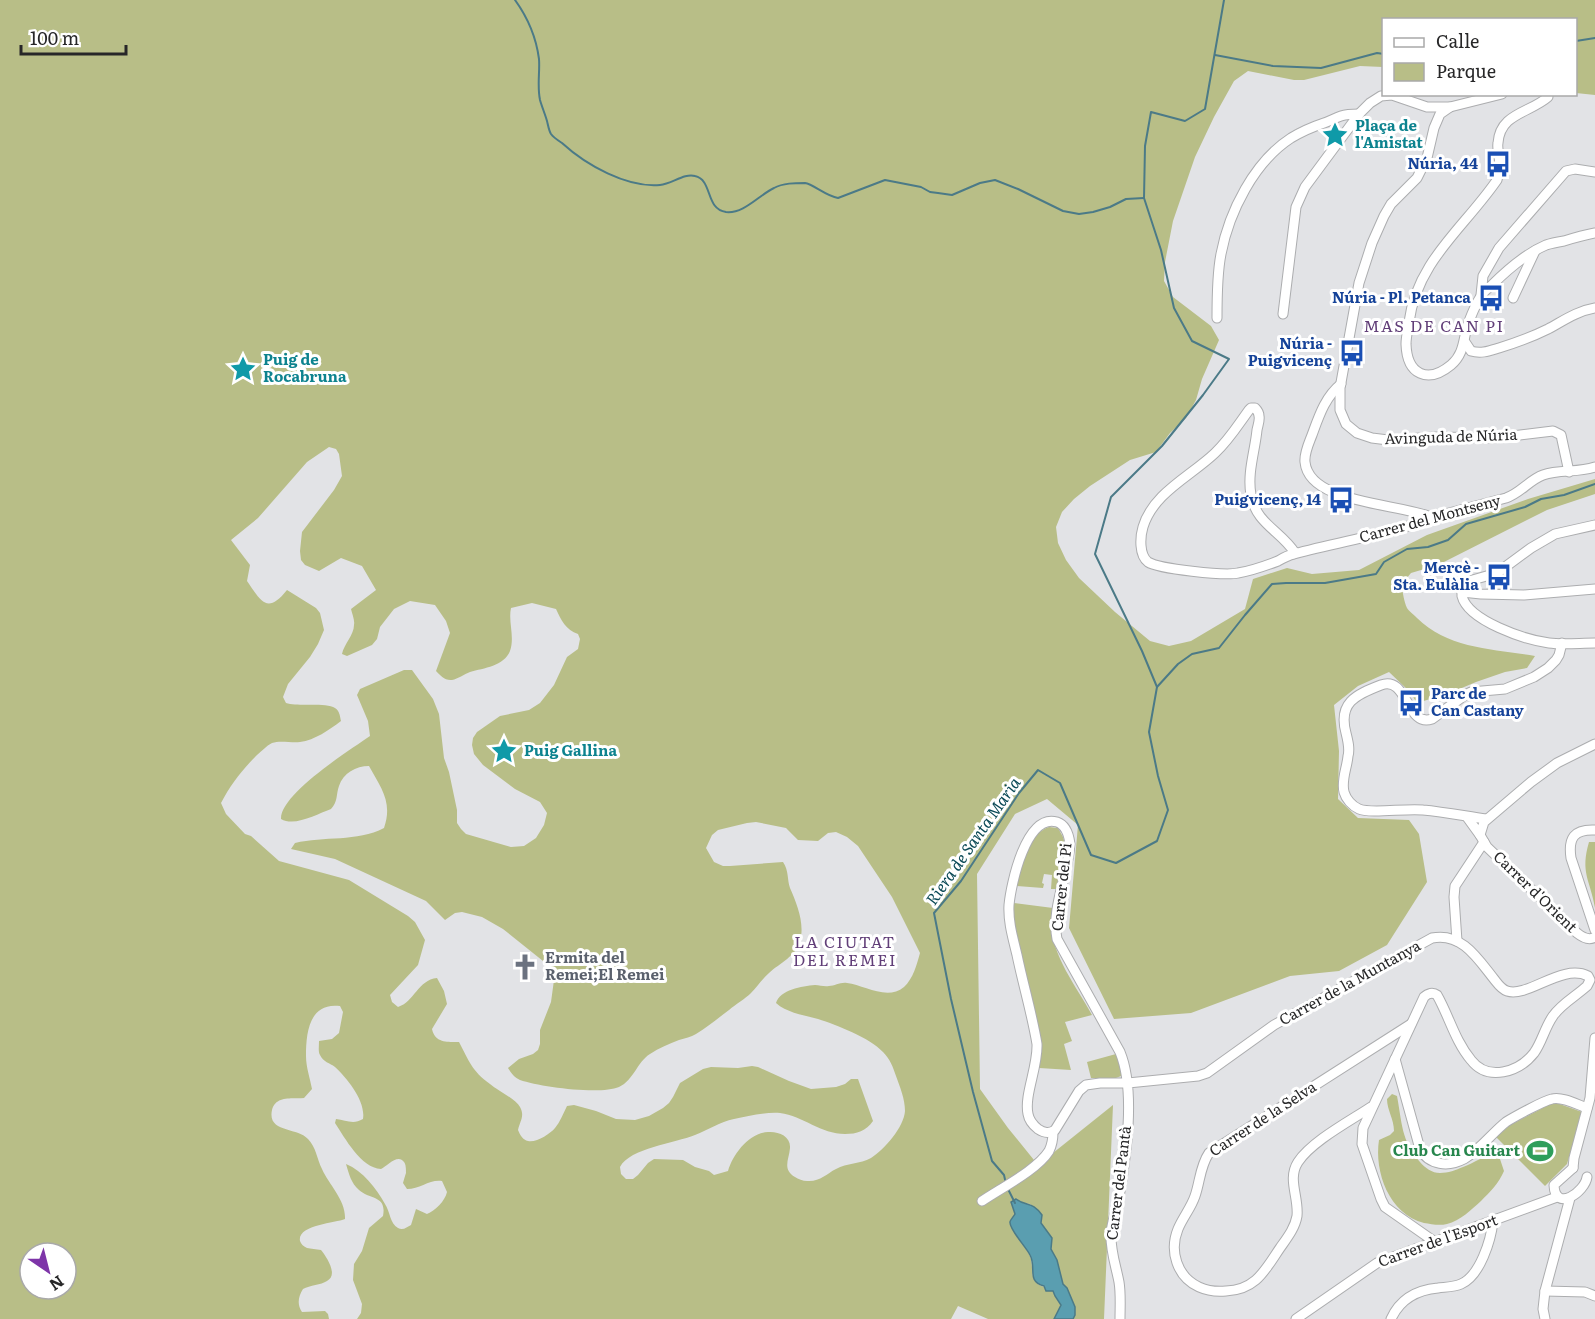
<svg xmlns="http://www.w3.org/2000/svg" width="1595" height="1319" viewBox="0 0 1595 1319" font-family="Literata,serif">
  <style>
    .green { fill: #b8be87; fill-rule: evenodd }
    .water { fill: #5a9eb0; stroke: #4b7a87; stroke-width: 1.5 }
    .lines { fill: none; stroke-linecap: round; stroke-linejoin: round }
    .stream { stroke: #4b7a87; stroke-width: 2 }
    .minor-casing { stroke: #acadaf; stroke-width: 11 }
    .minor { stroke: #fff; stroke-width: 9 }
    .labels { text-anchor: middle; stroke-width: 6; stroke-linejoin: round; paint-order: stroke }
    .culture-label { font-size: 15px; font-weight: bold; fill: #0d838f; stroke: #fff; text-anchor: start }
    .transit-label { font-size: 15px; font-weight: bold; fill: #164399; stroke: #fff; text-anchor: end }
    .street-label { font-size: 15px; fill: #272728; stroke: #fff }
    .worship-label { font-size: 15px; font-weight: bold; fill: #5b616d; stroke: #fff; text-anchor: start }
    .leisure-label { font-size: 15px; font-weight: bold; fill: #27864d; stroke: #fff; text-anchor: end }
    .neighbourhood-label { font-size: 16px; letter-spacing: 1.5px; fill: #613e78; stroke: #fff }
    .water-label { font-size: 16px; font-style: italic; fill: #0a4956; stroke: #fff }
  </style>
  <rect width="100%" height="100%" fill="#e2e3e6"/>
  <g class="green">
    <path d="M0 0H1595V95L1576 93V20H1384L1383 67 1360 66 1304 80H1294L1248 71 1234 81 1214 117 1195 157 1173 221 1165 262 1164 281 1173 297 1211 326 1219 340 1202 379 1196 400 1186 418 1170 433 1156 452 1130 460 1090 486 1074 499 1062 512 1056 527 1058 543 1066 560 1079 578 1115 612 1150 641 1169 646 1191 641 1245 609 1253 579 1287 568 1312 574 1359 570 1427 535 1528 499 1595 479V494L1547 510 1438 565 1411 573 1401 585C1403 592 1404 602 1407 608 1409 611 1414 615 1417 618 1448 649 1494 649 1535 656L1527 668 1505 672 1476 682 1450 693 1417 703 1410 692 1389 672 1358 686 1334 705 1339 751 1338 799 1358 818 1409 820 1419 834 1427 882 1387 945 1339 971 1290 976 1191 1013 1114 1019 1069 928 1078 825 1047 799 1015 814 977 874 980 1089 1008 1128 1038 1165 1113 1105 1104 1319H1073L1075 1314 1074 1305 1067 1288 1063 1284 1057 1260 1051 1249 1052 1238 1041 1223 1042 1217 1030 1204 1023 1203 1016 1199 1011 1202 1015 1214 1010 1221C1012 1233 1023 1243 1029 1254 1036 1267 1026 1281 1044 1287L1046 1291H1053L1055 1296 1061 1305 1054 1319H988L958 1306 951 1319H357L361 1313 362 1304 353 1280 354 1264 362 1251 369 1228 383 1216C387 1195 370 1200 359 1190 351 1183 349 1174 346 1164 363 1171 376 1188 385 1204 390 1211 390 1224 398 1228 403 1231 407 1227 411 1225L416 1209 427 1214C435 1211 445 1201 447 1192L442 1181C430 1179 420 1189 407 1189L403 1183C404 1179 405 1176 406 1173 406 1170 406 1164 404 1162 398 1153 387 1166 381 1169 361 1168 345 1138 335 1123L336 1119C346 1120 353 1125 363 1119 366 1101 347 1078 335 1067 330 1063 323 1062 320 1055 318 1052 319 1046 319 1041L332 1039 339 1033 343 1012 340 1006C309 1002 306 1033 306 1056 306 1067 310 1078 312 1089L304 1098C292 1099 276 1095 272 1110 267 1133 298 1127 308 1139 316 1147 317 1159 322 1169 329 1185 346 1200 345 1219 335 1223 297 1225 300 1241 301 1244 303 1246 307 1248 311 1249 316 1249 321 1250 326 1256 339 1275 327 1281 321 1285 310 1285 303 1289 298 1297 297 1305 302 1312L325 1311 328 1314 329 1319H0ZM329 447 336 449 339 454 342 476 334 490 302 532 300 551 301 560 305 565 319 571 341 558 362 566 376 590 351 609C352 614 355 620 354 625 354 635 344 644 342 654L347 656 372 645 377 639 380 627 394 609 410 601 435 605 446 621 450 633 436 671C440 675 445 681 452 680 458 679 464 674 470 672 484 668 504 666 510 651 515 637 508 622 511 608L532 603 556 609C561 620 566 630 578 634L580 639 578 649 567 657 554 685 540 703 529 710 500 716 477 732 473 738 472 745 474 754 483 765 515 789 540 802 547 813 544 825 536 838 524 846 511 847 466 834 461 829 457 823V810L449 772 444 758 439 714 433 699 412 670H404L360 689 357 695 368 721 370 736C350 750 280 794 281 819 295 827 317 814 331 809 338 802 336 794 339 786 343 773 356 766 369 766 381 788 393 802 384 828 357 842 324 836 295 843L291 849 335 859 426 901 445 920 455 913 462 912 482 917 503 929 543 961 552 973 554 980 551 1002 540 1030V1044L538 1050 533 1054 519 1059 508 1068C511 1073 515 1078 520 1080 540 1087 600 1095 619 1087 634 1080 637 1062 650 1054 659 1048 669 1044 679 1040 685 1038 691 1037 696 1034 708 1027 718 1018 729 1010 736 1004 745 999 751 993 757 987 762 979 769 973 780 963 796 956 800 941 805 924 797 904 790 888 787 879 789 871 783 862L730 866H723L714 862 706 848 712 835 718 830 747 823 756 822 786 828 798 840 818 841 828 833 836 832 847 837 858 846 892 897 920 953C917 964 913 979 904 987 887 1001 864 985 847 983 840 982 835 986 829 986 824 987 820 985 815 985 802 986 780 990 776 1003 787 1013 804 1015 818 1019 837 1025 870 1038 883 1052 890 1059 893 1067 896 1076 900 1087 905 1099 905 1111 904 1127 884 1150 871 1158 860 1164 847 1163 836 1169 826 1174 820 1182 807 1181 803 1181 798 1179 795 1177 782 1169 789 1160 790 1148 791 1136 778 1131 768 1132 749 1133 733 1154 728 1171L714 1175 709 1171 695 1167 683 1160 654 1159 648 1163 638 1175 633 1179H626L621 1174 620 1167C630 1148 675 1143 695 1135 708 1130 720 1122 734 1119 748 1116 765 1112 780 1113 803 1116 821 1134 845 1134 857 1134 866 1131 873 1121L858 1079H851L845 1084 836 1087 811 1089 789 1081 758 1067 752 1066 738 1068 711 1067 703 1069 680 1083 673 1097 669 1103 663 1108 649 1116 635 1120 616 1119 596 1111 574 1105 567 1106C563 1114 560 1122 555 1128 550 1134 536 1143 528 1141 523 1140 520 1135 518 1130 520 1121 525 1116 520 1107 516 1099 498 1091 490 1084 472 1071 469 1061 459 1042 447 1042 435 1043 432 1029L447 1004 444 991 437 978C418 980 414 1002 398 1007L392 1002 390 995 418 965 425 940 415 922 408 916 349 880 279 861 251 836 245 834 226 814 221 803C231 784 242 770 257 755 262 751 266 746 272 743 280 740 291 743 300 742 315 740 329 730 341 721 340 717 340 711 335 708 326 702 298 707 286 703L283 697 288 684 310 657 318 644 324 630 320 613 316 608 287 590C267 615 261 601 247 581L250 565 231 540 258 518 307 462ZM30 1253H66V1289H30Z"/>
    <path d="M1049 827 1058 828 1063 837 1065 844 1057 889H1051L1052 875 1044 874 1042 883 1044 884 1043 888 1017 886C1021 866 1028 834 1049 827Z"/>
    <path d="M1589 842H1595V908C1590 879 1580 873 1589 842Z"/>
    <path d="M1014 903 1053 908C1044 947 1074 982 1092 1015L1065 1022 1072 1041 1064 1044 1071 1070 1039 1068 1041 1050 1013 921Z"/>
    <path d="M1116 1054 1121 1069V1076L1116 1078H1091L1087 1062Z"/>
    <path d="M1392 1094 1397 1096C1402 1122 1401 1141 1420 1162 1425 1168 1432 1173 1440 1173 1448 1173 1456 1170 1463 1167 1475 1163 1485 1154 1498 1153L1504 1171C1499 1183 1490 1192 1481 1201 1472 1209 1460 1221 1447 1224 1439 1226 1431 1224 1424 1223 1389 1214 1374 1172 1379 1140L1390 1135 1394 1131C1394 1119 1387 1110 1387 1099Z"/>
    <path d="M1554 1102 1582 1112 1567 1164 1545 1186 1496 1137 1510 1125Z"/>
  </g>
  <path class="water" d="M1016 1199C1027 1207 1032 1201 1042 1215L1041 1223 1052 1238 1051 1249 1057 1260 1063 1284 1067 1288 1075 1307V1315L1073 1319H1054L1061 1305 1055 1296 1053 1291H1046L1044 1286C1026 1281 1037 1268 1030 1255 1026 1247 1009 1229 1010 1222 1010 1220 1014 1216 1015 1214L1011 1202Z"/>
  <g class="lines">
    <g class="stream">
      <path d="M515 0C528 18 536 36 539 59 540 72 537 86 540 100 542 107 545 114 547 121 548 125 549 131 551 134 554 138 559 141 562 143 586 165 627 188 660 185 672 184 684 173 695 176 713 180 705 209 726 212 744 214 759 195 774 188 783 183 795 183 805 183 813 184 826 196 838 198L885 180 921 187 930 192 938 193 952 195 980 183 995 180 1018 189 1063 211 1079 214 1093 212 1110 207 1126 199 1144 198"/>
      <path d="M1576 41 1595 38"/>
      <path d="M1215 55 1273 66 1321 68 1377 53 1384 54"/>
      <path d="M1157 687 1178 664 1192 654 1219 648 1245 615 1272 584 1286 583H1325L1376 574 1384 562 1407 549 1428 547 1448 540 1466 524 1525 507 1541 499 1564 495 1595 484"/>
      <path d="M1006 1184 1004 1175 992 1161 973 1092 951 999 934 913 961 881 1019 793 1038 770 1060 783 1091 855 1116 863 1157 841 1168 810 1158 776 1149 732 1157 687 1142 651 1095 554 1111 497 1162 446 1203 395 1229 359 1192 341 1174 308 1161 250 1144 198 1145 146 1151 112 1185 121 1205 109 1224 0"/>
      <path d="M1008 1189 1015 1203"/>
    </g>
    <g class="minor-casing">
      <g id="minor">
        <path d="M1502 94 1450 107 1440 114 1434 128 1427 158 1417 178 1391 204 1384 216 1372 243 1359 283 1340 388V410L1346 424 1357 433 1372 438 1388 440 1437 437 1496 438 1553 431 1561 435 1569 472"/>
        <path d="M1548 94V97C1530 113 1500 113 1498 143 1497 148 1499 152 1499 157 1501 165 1499 172 1497 180 1464 228 1417 261 1409 322 1408 329 1406 337 1406 344 1407 375 1428 384 1451 365 1465 353 1463 338 1468 324 1471 316 1477 301 1482 295 1484 291 1488 288 1492 285 1508 269 1525 254 1546 245 1552 243 1558 242 1564 241 1574 238 1585 235 1595 233"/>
        <path d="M1481 295 1483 276 1499 248 1566 171 1575 169 1595 172"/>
        <path d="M1513 298 1535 251"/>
        <path d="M1283 314 1296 207 1305 187 1359 114 1370 103 1381 96 1392 95 1427 107H1450"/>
        <path d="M1217 318C1217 298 1217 274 1221 254 1229 212 1254 162 1291 138 1301 132 1312 127 1324 123 1330 121 1335 118 1341 116 1347 114 1353 114 1359 114"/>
        <path d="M1465 342 1471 351C1481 354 1489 351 1499 348 1515 343 1532 337 1548 329 1563 321 1577 311 1595 308"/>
        <path d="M1341 384C1325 397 1319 416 1312 435 1309 443 1304 453 1305 462 1309 505 1403 503 1433 518"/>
        <path d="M1595 525 1555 534 1531 548 1497 573 1469 581 1462 587C1462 589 1462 594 1462 596 1468 621 1526 640 1549 643 1563 645 1580 643 1595 643"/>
        <path d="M1295 553C1281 531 1256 524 1251 495 1247 473 1255 451 1257 430 1258 425 1260 420 1259 416 1259 412 1257 410 1255 408H1251L1249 410C1238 425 1229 440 1215 453 1191 476 1153 493 1143 527 1140 537 1139 555 1148 562 1159 569 1225 576 1238 573 1251 571 1265 566 1278 561 1283 558 1289 555 1294 554 1330 544 1366 538 1401 528 1417 524 1433 517 1449 513 1468 508 1487 503 1506 498 1521 493 1529 480 1543 475 1559 469 1578 473 1595 467"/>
        <path d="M1462 592 1481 594 1524 595 1595 589"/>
        <path d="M1467 817 1480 835 1484 822 1531 782 1557 763 1595 744"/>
        <path d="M1486 819C1465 816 1444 812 1423 810 1406 808 1371 814 1359 809 1352 806 1346 799 1344 792 1341 780 1347 768 1348 756 1350 749 1348 741 1346 733 1338 703 1355 695 1381 685 1408 675 1406 728 1432 719L1465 695 1471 692 1505 689 1534 677 1548 668 1556 660 1559 655 1562 643"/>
        <path d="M1595 830C1574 829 1568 838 1571 858L1595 930"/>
        <path d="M1480 835 1487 847 1577 933C1582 937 1589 941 1595 937"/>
        <path d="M1457 941 1454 897 1455 886 1484 842"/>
        <path d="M1395 1059 1420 1149C1429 1166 1449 1167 1464 1159 1480 1150 1492 1133 1506 1122 1514 1117 1543 1101 1552 1099 1562 1096 1578 1105 1587 1108"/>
        <path d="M1371 1107C1350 1121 1312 1141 1298 1162 1287 1179 1299 1197 1297 1216 1295 1228 1287 1238 1280 1248 1265 1270 1256 1290 1226 1291 1216 1292 1208 1291 1199 1287 1177 1277 1169 1251 1178 1229 1183 1217 1191 1208 1195 1196 1200 1182 1200 1166 1209 1153L1411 1024"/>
        <path d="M1573 1168 1574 1158 1590 1098 1595 1038"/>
        <path d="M1573 1168 1554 1185C1555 1213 1585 1192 1587 1177"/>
        <path d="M982 1201C1001 1188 1037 1170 1049 1151 1052 1145 1053 1139 1053 1132"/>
        <path d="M1545 1291 1585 1292 1595 1296"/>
        <path d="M1120 1319C1120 1307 1121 1294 1119 1282 1116 1266 1110 1250 1111 1233 1112 1221 1117 1209 1119 1197 1126 1157 1136 1091 1120 1052L1057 939C1051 908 1068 876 1070 844 1069 836 1066 825 1057 822 1026 813 1011 884 1009 905 1008 922 1013 938 1017 955 1023 984 1032 1014 1037 1044 1038 1067 1024 1095 1028 1114 1029 1120 1033 1125 1038 1129 1044 1133 1049 1134 1055 1130L1079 1091 1086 1085 1100 1083H1128L1198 1076 1207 1073 1274 1025 1432 938C1462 932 1478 959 1494 979 1498 984 1501 989 1507 991 1528 998 1562 963 1588 976L1590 980 1587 986C1576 996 1561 1004 1553 1016 1545 1027 1542 1042 1534 1053 1519 1072 1488 1082 1471 1060 1455 1041 1449 1016 1437 995 1433 992 1428 993 1424 997L1363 1128 1362 1144 1381 1199 1385 1207 1435 1242"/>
        <path d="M1296 1319 1377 1263 1557 1197"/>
        <path d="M1391 1319C1400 1299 1416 1290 1438 1288 1446 1287 1454 1287 1461 1284 1480 1276 1491 1240 1493 1221"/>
        <path d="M1545 1319 1543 1309 1545 1291 1570 1198"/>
      </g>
    </g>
    <use href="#minor" class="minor"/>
  </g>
  <defs>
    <g id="sight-bare" transform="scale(2.07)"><path d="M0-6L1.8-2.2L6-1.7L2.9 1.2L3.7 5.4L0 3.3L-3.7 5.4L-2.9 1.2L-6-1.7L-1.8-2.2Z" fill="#0f9aa8" stroke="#fff" stroke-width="2.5" paint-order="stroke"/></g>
    <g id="bus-bare" transform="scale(2.07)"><path d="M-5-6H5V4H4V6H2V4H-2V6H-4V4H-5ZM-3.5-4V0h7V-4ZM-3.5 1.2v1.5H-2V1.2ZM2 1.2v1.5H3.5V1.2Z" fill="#1a4fb4" stroke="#fff" stroke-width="2.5" paint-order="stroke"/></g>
    <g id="church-bare" transform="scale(2.07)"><path d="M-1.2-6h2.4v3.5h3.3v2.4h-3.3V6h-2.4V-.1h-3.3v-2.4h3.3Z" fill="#6b7280" stroke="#fff" stroke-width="2.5" paint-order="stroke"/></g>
    <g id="stadium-bare" transform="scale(2.07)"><path d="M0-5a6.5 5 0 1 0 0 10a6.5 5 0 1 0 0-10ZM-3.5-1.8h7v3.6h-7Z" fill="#2e9e5b" stroke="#fff" stroke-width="2.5" paint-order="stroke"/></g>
  </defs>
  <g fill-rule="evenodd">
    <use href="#sight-bare" x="1335" y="135"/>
    <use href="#bus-bare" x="1498" y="164"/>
    <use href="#bus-bare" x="1491" y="298"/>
    <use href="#bus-bare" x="1352" y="353"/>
    <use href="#sight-bare" x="243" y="369"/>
    <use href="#bus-bare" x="1341" y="500"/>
    <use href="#bus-bare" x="1499" y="577"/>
    <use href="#bus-bare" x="1411" y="703"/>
    <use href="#sight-bare" x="504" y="751"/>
    <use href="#church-bare" x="525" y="967"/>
    <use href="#stadium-bare" x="1540" y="1151"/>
  </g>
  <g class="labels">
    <g class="culture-label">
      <text x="1355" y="131">Plaça de<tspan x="1355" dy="17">l'Amistat</tspan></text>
      <text x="263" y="365">Puig de<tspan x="263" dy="17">Rocabruna</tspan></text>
      <text x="524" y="756">Puig Gallina</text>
    </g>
    <g class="transit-label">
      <text x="1478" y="169">Núria, 44</text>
      <text x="1471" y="303">Núria - Pl. Petanca</text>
      <text x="1332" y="349">Núria -<tspan x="1332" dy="17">Puigvicenç</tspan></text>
      <text x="1321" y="505">Puigvicenç, 14</text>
      <text x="1479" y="573">Mercè -<tspan x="1479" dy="17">Sta. Eulàlia</tspan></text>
      <text x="1431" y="699" text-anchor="start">Parc de<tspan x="1431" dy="17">Can Castany</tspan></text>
    </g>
    <g class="street-label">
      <text transform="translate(1451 437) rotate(-2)" y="5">Avinguda de Núria</text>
      <text transform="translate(1430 519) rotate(-15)" y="5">Carrer del Montseny</text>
      <text transform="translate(1062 887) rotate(-84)" y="5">Carrer del Pi</text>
      <text transform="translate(1535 892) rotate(44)" y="5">Carrer d'Orient</text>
      <text transform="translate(1350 983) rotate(-29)" y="5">Carrer de la Muntanya</text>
      <text transform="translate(1263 1119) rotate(-33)" y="5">Carrer de la Selva</text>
      <text transform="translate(1119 1183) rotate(-83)" y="5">Carrer del Pantà</text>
      <text transform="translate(1438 1241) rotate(-20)" y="5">Carrer de l'Esport</text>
    </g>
    <g class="worship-label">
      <text x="545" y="963">Ermita del<tspan x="545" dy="17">Remei;El Remei</tspan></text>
    </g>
    <g class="leisure-label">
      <text x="1520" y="1156">Club Can Guitart</text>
    </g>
    <g class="neighbourhood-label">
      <text x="1434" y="332">MAS DE CAN PI</text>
      <text x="845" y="948">LA CIUTAT<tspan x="845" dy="18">DEL REMEI</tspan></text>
    </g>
    <g class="water-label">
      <text transform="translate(973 841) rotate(-55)" y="6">Riera de Santa Maria</text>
    </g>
  </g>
  <rect x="1382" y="18" width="195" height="78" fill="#ffffff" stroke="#a9a9a9" stroke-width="1.5"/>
  <rect x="1394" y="38" width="30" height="9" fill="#ffffff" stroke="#a9a9a9" stroke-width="1.5"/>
  <text x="1436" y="48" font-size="18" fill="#272728">Calle</text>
  <rect x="1394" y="63" width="30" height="18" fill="#b8be87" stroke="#a9a9a9" stroke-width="1.5"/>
  <text x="1436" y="78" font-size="18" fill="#272728">Parque</text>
  <g transform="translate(48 1271) rotate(145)"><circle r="28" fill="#ffffff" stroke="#a9a9a9" stroke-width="1.5"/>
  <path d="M0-4.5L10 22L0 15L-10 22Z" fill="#7e35a8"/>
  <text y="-9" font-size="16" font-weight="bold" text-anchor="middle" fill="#272728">N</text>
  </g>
  <path d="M21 45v9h105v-9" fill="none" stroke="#272728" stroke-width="3"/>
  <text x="30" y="45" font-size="18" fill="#272728" stroke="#ffffff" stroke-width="4.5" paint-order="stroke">100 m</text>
</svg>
